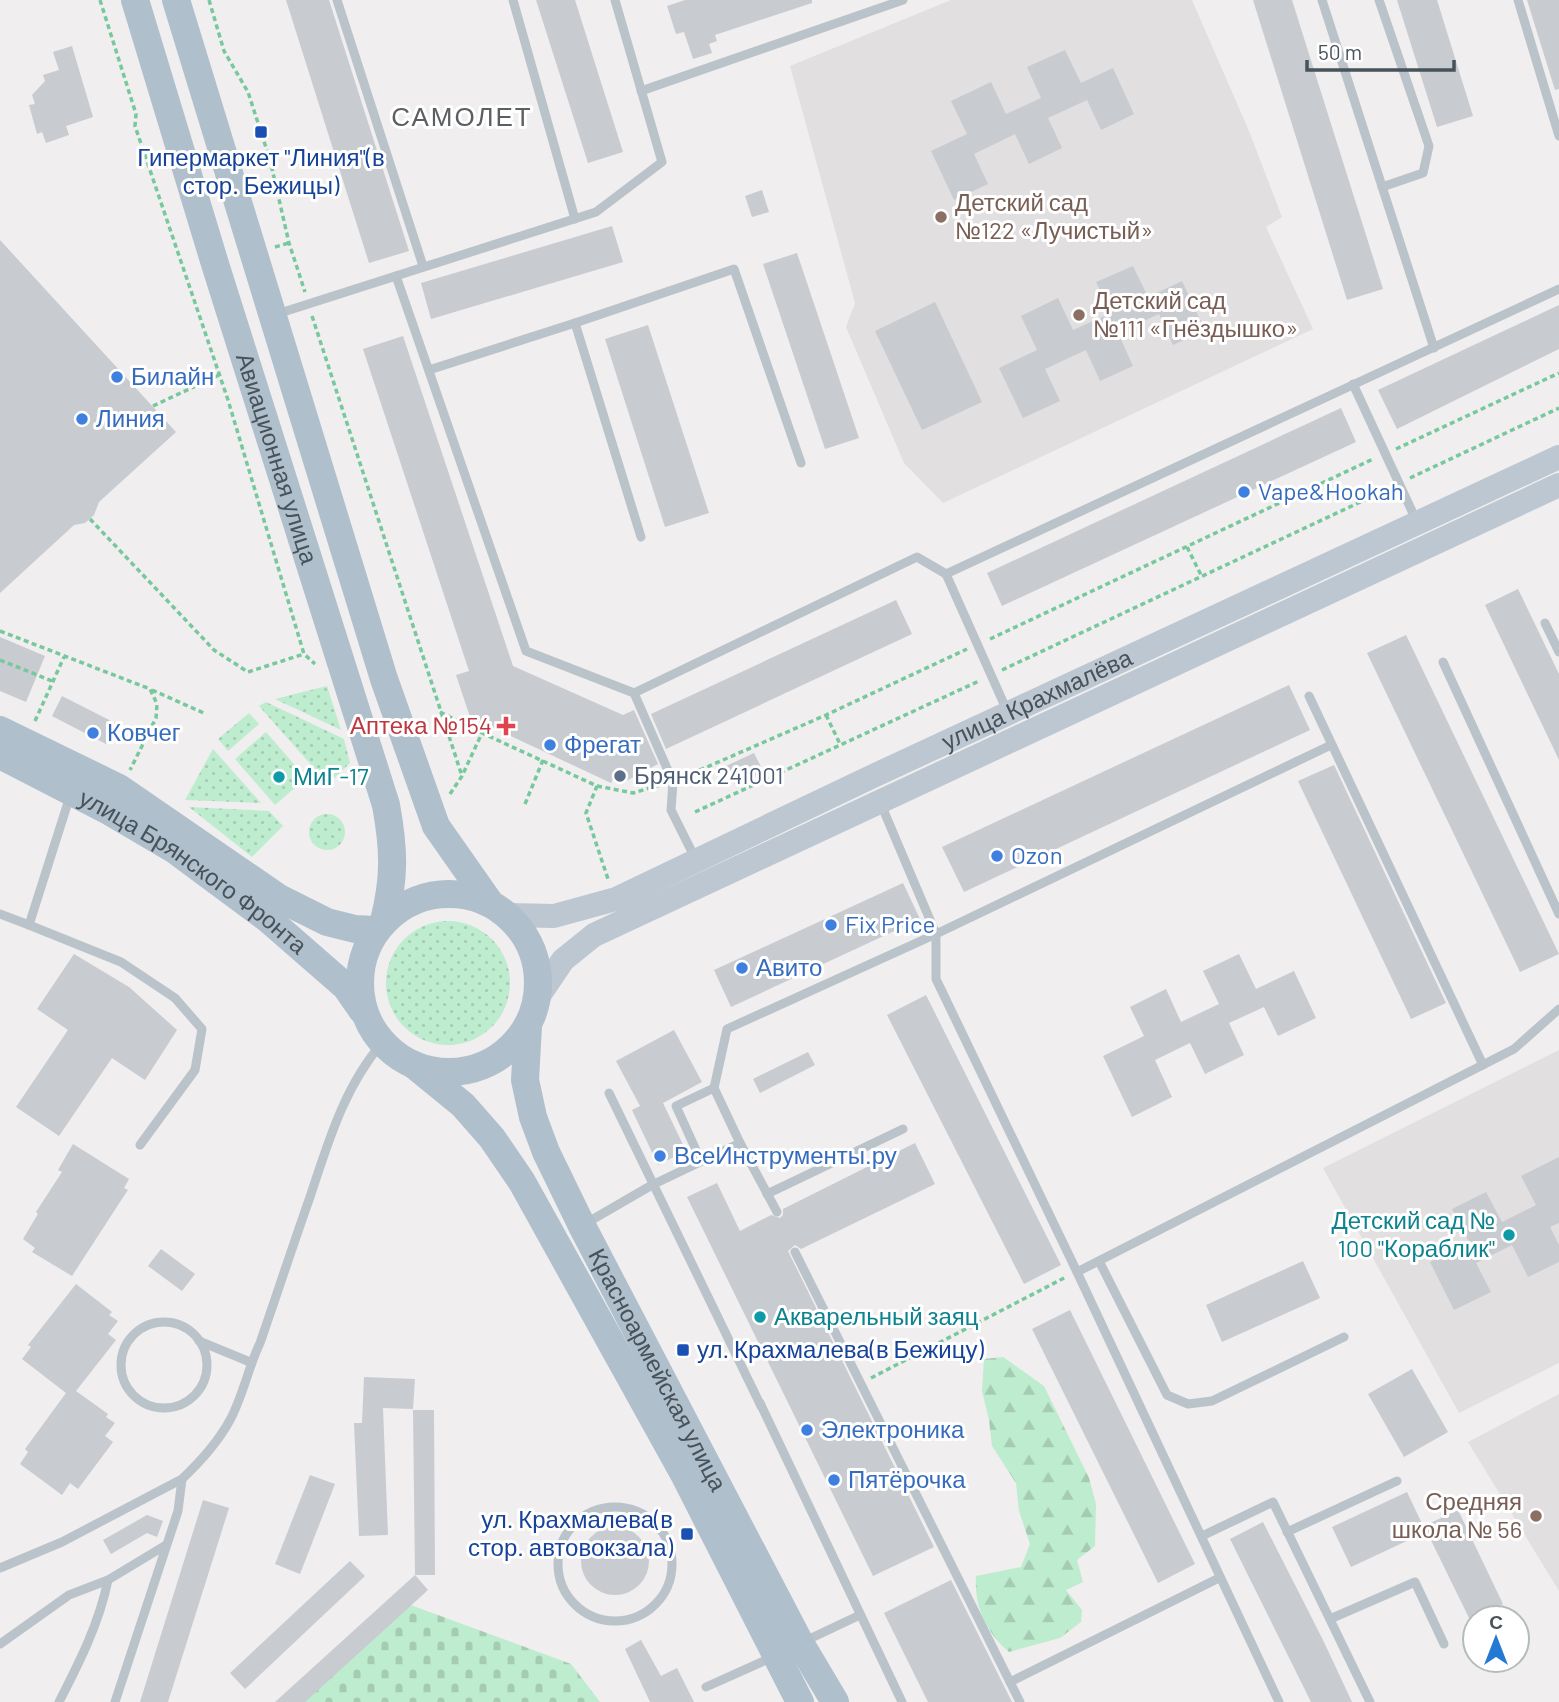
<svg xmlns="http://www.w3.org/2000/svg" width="1559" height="1702" viewBox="0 0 1559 1702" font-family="Barlow,sans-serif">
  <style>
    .education { fill: #e1dfdf }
    .green { fill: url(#green-dots) }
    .forest { fill: url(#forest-firs) }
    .cemetery { fill: url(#cemetery-stones) }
    .building { fill: #c8cbd0 }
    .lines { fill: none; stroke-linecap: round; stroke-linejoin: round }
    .path { stroke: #78c89d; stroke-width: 3.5; stroke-dasharray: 5 3.5; stroke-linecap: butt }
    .lane { stroke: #bac3ca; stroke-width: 9 }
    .secondary { stroke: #bcc7d1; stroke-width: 24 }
    .primary { stroke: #afbfcb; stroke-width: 28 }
    .transit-dot { fill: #1a4fb4; stroke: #fff; stroke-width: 2.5 }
    .education-dot { fill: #8d6e63; stroke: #fff; stroke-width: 2.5 }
    .shop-dot { fill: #3f7fe0; stroke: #fff; stroke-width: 2.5 }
    .health-dot { fill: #e0444e; stroke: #fff; stroke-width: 2.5 }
    .service-dot { fill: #5c6f8a; stroke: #fff; stroke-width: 2.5 }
    .culture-dot { fill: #0f9aa8; stroke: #fff; stroke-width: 2.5 }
    .labels { text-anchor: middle; stroke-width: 6; stroke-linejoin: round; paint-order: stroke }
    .transit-label { font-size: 24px; fill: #164399; stroke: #fff }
    .education-label { font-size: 24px; fill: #785e54; stroke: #fff; text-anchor: start }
    .shop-label { font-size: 24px; fill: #366cbe; stroke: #fff; text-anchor: start }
    .street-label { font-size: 24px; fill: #47525a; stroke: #fff }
    .health-label { font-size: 24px; fill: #be3a42; stroke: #fff; text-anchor: end }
    .service-label { font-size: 24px; fill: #4e5e75; stroke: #fff; text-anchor: start }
    .culture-label { font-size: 24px; fill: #0d838f; stroke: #fff; text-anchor: start }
    .neighbourhood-label { font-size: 26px; letter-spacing: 2px; fill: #5b5f62; stroke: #fff }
  </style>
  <defs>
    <pattern id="green-dots" width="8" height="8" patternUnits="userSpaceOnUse" patternTransform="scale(1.75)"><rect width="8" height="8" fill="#beecce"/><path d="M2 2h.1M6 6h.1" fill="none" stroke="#a5ccb3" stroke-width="1.8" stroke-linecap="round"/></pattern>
    <pattern id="forest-firs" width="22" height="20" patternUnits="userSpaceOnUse" patternTransform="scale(1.75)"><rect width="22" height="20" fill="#beecce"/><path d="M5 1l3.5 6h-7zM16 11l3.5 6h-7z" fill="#a5ccb3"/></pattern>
    <pattern id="cemetery-stones" width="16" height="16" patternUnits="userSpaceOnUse" patternTransform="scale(1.75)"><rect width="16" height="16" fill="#beecce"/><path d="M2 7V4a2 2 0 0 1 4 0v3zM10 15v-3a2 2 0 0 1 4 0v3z" fill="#a5ccb3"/></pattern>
  </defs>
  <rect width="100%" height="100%" fill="#f0eeee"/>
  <g class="education">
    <path d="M951 0H1192L1249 131 1282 217 1266 227 1313 329 943 503 904 463 846 327 855 303 790 66Z"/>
    <path d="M1559 1050V1363L1459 1413 1323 1168Z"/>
    <path d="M1559 1394V1591L1468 1442Z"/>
  </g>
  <g class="green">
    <path d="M327 686 341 730 275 699Z"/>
    <path d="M266 702 344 739 350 763 328 784 259 706Z"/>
    <path d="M249 713 259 724 228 751 218 739Z"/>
    <path d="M266 732 306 778 275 805 235 759Z"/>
    <path d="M213 749 261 803 185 800Z"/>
    <path d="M189 807 269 811 283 826 252 857Z"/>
    <circle cx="327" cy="832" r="18"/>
    <circle cx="448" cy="983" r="62"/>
  </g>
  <path class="forest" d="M1003 1357 1044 1386 1089 1478 1096 1504 1095 1546 1077 1560 1083 1582 1066 1590 1082 1610 1081 1622 1060 1638 1009 1652C986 1632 974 1606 976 1576L1021 1567 1030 1544 1019 1511 1016 1483 992 1446 989 1420 982 1391 984 1359Z"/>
  <path class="cemetery" d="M397 1600 571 1664 600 1702H300Z"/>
  <g class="building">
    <path d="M286 0H329L409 251 369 263Z"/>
    <path d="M536 0H575L623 152 588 163Z"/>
    <path d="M685 0H812V3L715 35 717 41 709 44 712 53 693 59 684 32 676 34 667 6Z"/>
    <path d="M1253 0H1292L1383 289 1347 300Z"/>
    <path d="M1397 0H1437L1473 116 1437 127Z"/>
    <path d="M1527 0H1559V89L1555 90Z"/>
    <path d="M72 46 93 117 66 126 69 135 46 143 42 132 37 134 29 105 35 104 32 95 45 81 43 75 59 70 53 52Z"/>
    <path d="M1065 50 1081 83 1113 68 1134 114 1101 130 1087 100 1048 118 1062 148 1029 164 1015 134 974 154 988 184 954 200 931 151 967 134 951 101 991 82 1006 114 1041 98 1027 67Z"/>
    <path d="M762 190 769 212 752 217 745 196Z"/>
    <path d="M612 226 623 262 431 319 421 283Z"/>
    <path d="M0 240 176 432 99 502 94 515 85 523 74 525 0 593Z"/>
    <path d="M797 253 859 438 825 449 763 264Z"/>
    <path d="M1133 266 1148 297 1182 281 1205 330 1173 345 1159 314 1118 333 1133 366 1100 381 1086 350 1045 369 1060 401 1023 418 999 368 1037 350 1021 316 1058 298 1073 330 1111 313 1096 282Z"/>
    <path d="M935 302 982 402 922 430 875 331Z"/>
    <path d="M1559 305V349L1397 429 1378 390Z"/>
    <path d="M648 325 709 513 665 527 605 339Z"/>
    <path d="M403 336 513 666 623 715 634 710 658 764 626 781 615 775 611 783 470 717 456 675 469 671 363 349Z"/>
    <path d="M1341 408 1356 442 1002 606 987 573Z"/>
    <path d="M1518 589 1559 674V760L1485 605Z"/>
    <path d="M896 600 912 634 666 749 651 714Z"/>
    <path d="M1406 635 1559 954 1520 972 1367 653Z"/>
    <path d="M0 637 45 656 26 702 0 691Z"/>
    <path d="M1289 685 1310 730 964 892 942 847Z"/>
    <path d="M62 696 117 724 106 744 52 716Z"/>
    <path d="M754 753 764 773 736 787 726 766Z"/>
    <path d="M1334 765 1446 1003 1411 1019 1298 781Z"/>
    <path d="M903 883 920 919 731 1007 714 970Z"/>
    <path d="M74 954 129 987 177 1030 145 1080 112 1058 59 1136 16 1107 68 1030 37 1009Z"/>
    <path d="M1239 954 1256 989 1294 971 1316 1018 1278 1036 1264 1007 1229 1023 1244 1055 1205 1074 1190 1043 1155 1060 1172 1097 1132 1117 1103 1056 1144 1036 1130 1007 1166 989 1181 1022 1219 1004 1203 971Z"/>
    <path d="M926 995 1061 1265 1024 1284 887 1015Z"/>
    <path d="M674 1030 702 1082 663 1103 686 1151 658 1165 632 1110 640 1106 616 1061Z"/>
    <path d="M808 1052 815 1065 760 1093 753 1079Z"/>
    <path d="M915 1143 935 1184 801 1249 795 1245 788 1251 934 1547 873 1576 687 1197 717 1183 740 1231 771 1215 780 1218 783 1215V1209Z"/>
    <path d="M73 1144 129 1179 124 1188 128 1190 120 1202 72 1276 32 1252 35 1248 23 1239 38 1214 36 1212 62 1172 58 1170Z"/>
    <path d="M1559 1157V1223L1550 1227 1559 1245V1262L1528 1277 1512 1245 1476 1263 1491 1292 1454 1310 1430 1262 1469 1242 1452 1209 1486 1192 1502 1222 1536 1205 1521 1176Z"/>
    <path d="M161 1249 195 1274 182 1291 148 1266Z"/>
    <path d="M1303 1261 1320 1298 1222 1342 1206 1305Z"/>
    <path d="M76 1284 112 1312 109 1315 118 1321 108 1334 116 1340 76 1391 108 1414 106 1417 115 1423 105 1436 113 1442 78 1489 70 1483 62 1495 20 1464 28 1452 25 1449 66 1393 22 1359 31 1347 28 1345Z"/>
    <path d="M1070 1310 1195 1564 1158 1583 1032 1329Z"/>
    <path d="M1412 1369 1448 1432 1404 1457 1368 1394Z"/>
    <path d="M364 1377 415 1379 413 1409 383 1408 388 1535 359 1536 354 1423H362Z"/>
    <path d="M413 1410H434L435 1575H415Z"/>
    <path d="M310 1475 335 1484 300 1574 275 1564Z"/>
    <path d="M1407 1492 1426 1532 1351 1567 1332 1527Z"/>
    <path d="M203 1500 229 1508 168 1702H140Z"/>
    <path d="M1458 1510 1503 1604 1470 1620 1424 1526Z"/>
    <path d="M147 1515 163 1521 157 1537 147 1533 111 1554 103 1540Z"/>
    <path d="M1263 1522 1323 1640 1352 1702H1311L1230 1539Z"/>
    <circle cx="615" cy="1561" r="34"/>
    <path d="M350 1561 365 1576 245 1689 230 1673Z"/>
    <path d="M415 1575 428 1590 305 1702H275Z"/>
    <path d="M951 1580 1012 1702H928L884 1613Z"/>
    <path d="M641 1640 661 1676 677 1668 694 1702H650L625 1649Z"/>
  </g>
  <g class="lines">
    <g class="path">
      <path d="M100 0 136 114 135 126 228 400 304 654 315 664"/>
      <path d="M209 0 224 51 248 92 270 160 289 243 305 292"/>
      <path d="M275 247 289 243"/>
      <path d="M312 316 462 776"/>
      <path d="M153 406 219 375"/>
      <path d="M1396 449 1559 373"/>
      <path d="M1410 478 1559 408"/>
      <path d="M90 519 214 650 248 672 304 654"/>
      <path d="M1187 547 1201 575"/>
      <path d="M0 631 150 689 157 704 156 718 130 770"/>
      <path d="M990 639 1373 459"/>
      <path d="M0 660 52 681"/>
      <path d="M1002 670 1388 489"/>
      <path d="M152 690 206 714"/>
      <path d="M440 712 482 733"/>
      <path d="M826 715 840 744"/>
      <path d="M35 721 64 657"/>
      <path d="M684 777 826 715 967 649"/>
      <path d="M597 786 633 793 660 785"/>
      <path d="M450 794 462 776 482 733 597 786 586 813 608 879"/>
      <path d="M525 804 543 760"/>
      <path d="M695 812 979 681"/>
      <path d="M871 1378 1066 1277"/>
    </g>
    <g class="lane">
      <path d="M337 0 423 266"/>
      <path d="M513 0 575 219"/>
      <path d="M1322 0 1434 348"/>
      <path d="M1379 0 1429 146 1423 173 1382 187"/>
      <path d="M1518 0 1559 136"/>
      <path d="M641 91 903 0"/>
      <path d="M396 276 526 651 634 693"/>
      <path d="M277 314 596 212 662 162 615 0"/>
      <path d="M575 323 734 269 801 463"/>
      <path d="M429 370 575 323 641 537"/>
      <path d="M1353 384 1417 522"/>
      <path d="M946 574 1008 713"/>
      <path d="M1545 623 1559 652"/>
      <path d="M1443 662 1559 914"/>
      <path d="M1309 696 1483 1065"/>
      <path d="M880 802 936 934V979L1077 1272 1279 1702"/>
      <path d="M695 858 671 810 673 782 634 693 917 557 946 574 1559 289"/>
      <path d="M0 914 29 925 70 796"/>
      <path d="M29 925 121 962 175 998 202 1029 195 1070 140 1145"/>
      <path d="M714 1088 727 1029 936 934 1331 745"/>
      <path d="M609 1093 761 1406"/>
      <path d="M740 1143 777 1212"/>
      <path d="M767 1194 903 1129"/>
      <path d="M583 1225 652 1185 740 1143 714 1088 676 1106 701 1161"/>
      <path d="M795 1252 1020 1702"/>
      <path d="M1099 1261 1167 1395 1188 1404 1212 1401 1344 1337"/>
      <path d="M1077 1272 1514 1049 1559 1009"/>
      <circle cx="164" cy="1365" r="43"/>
      <path d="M199 1341 250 1362"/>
      <path d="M760 1403 902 1702"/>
      <circle cx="615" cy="1564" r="57"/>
      <path d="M1287 1532 1397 1481"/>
      <path d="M1202 1536 1273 1502 1370 1702"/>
      <path d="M0 1568 62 1542 182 1479C200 1462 218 1442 230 1420 243 1396 248 1368 260 1343 277 1294 293 1245 310 1197 328 1143 344 1087 382 1043"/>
      <path d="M1330 1619 1415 1582 1444 1644"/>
      <path d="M805 1641 860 1615"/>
      <path d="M0 1644 69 1595 108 1580 166 1545"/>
      <path d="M1010 1682 1219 1578"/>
      <path d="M706 1687 773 1657"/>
      <path d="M59 1702C79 1663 99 1624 108 1580"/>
      <path d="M115 1702 178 1511 182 1479"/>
    </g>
    <g class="secondary">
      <path id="s1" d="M508 915 554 916 616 899 869 778 1559 457"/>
      <path d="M538 997 563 960 594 935 1559 485"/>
    </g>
    <g class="primary">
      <path id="s2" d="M135 0 215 264 386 805C394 849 395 877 384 921"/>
      <path d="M176 0 384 679 436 826 490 903"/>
      <path d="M0 730 119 788 279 898 327 922 355 929 376 930"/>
      <path id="s3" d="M0 755 107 810 175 850 268 919 346 987 362 1010"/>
      <circle cx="449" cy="983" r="89"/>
      <path id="s4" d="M528 1026 525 1080 533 1117 546 1152 582 1226 800 1643 835 1702"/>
      <path d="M414 1065 463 1105 492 1138 522 1182 684 1474 800 1702"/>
    </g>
  </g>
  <g class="transit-dot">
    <rect x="254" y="125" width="14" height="14" rx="3.5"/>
    <rect x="676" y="1343" width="14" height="14" rx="3.5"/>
    <rect x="680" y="1527" width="14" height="14" rx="3.5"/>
  </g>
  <g class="education-dot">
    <circle cx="941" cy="217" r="7"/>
    <circle cx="1079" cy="315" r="7"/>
    <circle cx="1536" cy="1516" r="7"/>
  </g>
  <g class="shop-dot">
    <circle cx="117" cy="377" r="7"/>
    <circle cx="82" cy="419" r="7"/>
    <circle cx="1244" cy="492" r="7"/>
    <circle cx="93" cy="733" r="7"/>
    <circle cx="550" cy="745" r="7"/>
    <circle cx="997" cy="856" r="7"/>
    <circle cx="831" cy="925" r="7"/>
    <circle cx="742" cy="968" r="7"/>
    <circle cx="660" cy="1156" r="7"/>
    <circle cx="807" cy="1430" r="7"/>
    <circle cx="834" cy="1480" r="7"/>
  </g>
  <path class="health-dot" d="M502.5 715.5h7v7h7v7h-7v7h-7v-7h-7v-7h7z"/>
  <circle class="service-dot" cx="620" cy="776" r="7"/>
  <g class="culture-dot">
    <circle cx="279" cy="777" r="7"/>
    <circle cx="1509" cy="1235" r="7"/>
    <circle cx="760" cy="1317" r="7"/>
  </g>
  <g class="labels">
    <g class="transit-label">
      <text x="261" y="166">Гипермаркет "Линия"(в<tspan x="261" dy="28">стор. Бежицы)</tspan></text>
      <text x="697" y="1358" text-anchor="start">ул. Крахмалева(в Бежицу)</text>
      <text x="673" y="1528" text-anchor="end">ул. Крахмалева(в<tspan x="673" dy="28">стор. автовокзала)</tspan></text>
    </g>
    <g class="education-label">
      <text x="955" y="211">Детский сад<tspan x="955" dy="28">№122 «Лучистый»</tspan></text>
      <text x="1093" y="309">Детский сад<tspan x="1093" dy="28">№111 «Гнёздышко»</tspan></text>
      <text x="1522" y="1510" text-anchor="end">Средняя<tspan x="1522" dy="28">школа № 56</tspan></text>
    </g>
    <g class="shop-label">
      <text x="131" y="385">Билайн</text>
      <text x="96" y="427">Линия</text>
      <text x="1258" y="500">Vape&amp;Hookah</text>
      <text x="107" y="741">Ковчег</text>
      <text x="564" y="753">Фрегат</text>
      <text x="1011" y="864">Ozon</text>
      <text x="845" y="933">Fix Price</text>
      <text x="756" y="976">Авито</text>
      <text x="674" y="1164">ВсеИнструменты.ру</text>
      <text x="821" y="1438">Электроника</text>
      <text x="848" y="1488">Пятёрочка</text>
    </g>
    <g class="street-label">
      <text dy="8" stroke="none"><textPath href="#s2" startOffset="480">Авиационная улица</textPath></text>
      <text dy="8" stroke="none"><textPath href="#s1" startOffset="576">улица Крахмалёва</textPath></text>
      <text dy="8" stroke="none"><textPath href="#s3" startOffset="226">улица Брянского Фронта</textPath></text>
      <text dy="8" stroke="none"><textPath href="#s4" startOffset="374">Красноармейская улица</textPath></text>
    </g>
    <g class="health-label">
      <text x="492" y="734">Аптека №154</text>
    </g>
    <g class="service-label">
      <text x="634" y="784">Брянск 241001</text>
    </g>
    <g class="culture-label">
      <text x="293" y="785">МиГ-17</text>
      <text x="1495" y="1229" text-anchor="end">Детский сад №<tspan x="1495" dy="28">100 "Кораблик"</tspan></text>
      <text x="774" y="1325">Акварельный заяц</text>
    </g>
    <g class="neighbourhood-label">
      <text x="462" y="126">САМОЛЕТ</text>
    </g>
  </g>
  <g transform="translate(1496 1639)"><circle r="33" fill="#ffffff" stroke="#b5babd" stroke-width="2"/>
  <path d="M0-5L12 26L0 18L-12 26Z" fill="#2479d5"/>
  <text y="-10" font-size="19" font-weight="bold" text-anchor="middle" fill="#47525a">С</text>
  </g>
  <path d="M1307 60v10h147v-10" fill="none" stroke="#47525a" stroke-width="3.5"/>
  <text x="1318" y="60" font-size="21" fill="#47525a" stroke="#ffffff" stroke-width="5" paint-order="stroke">50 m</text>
</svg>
